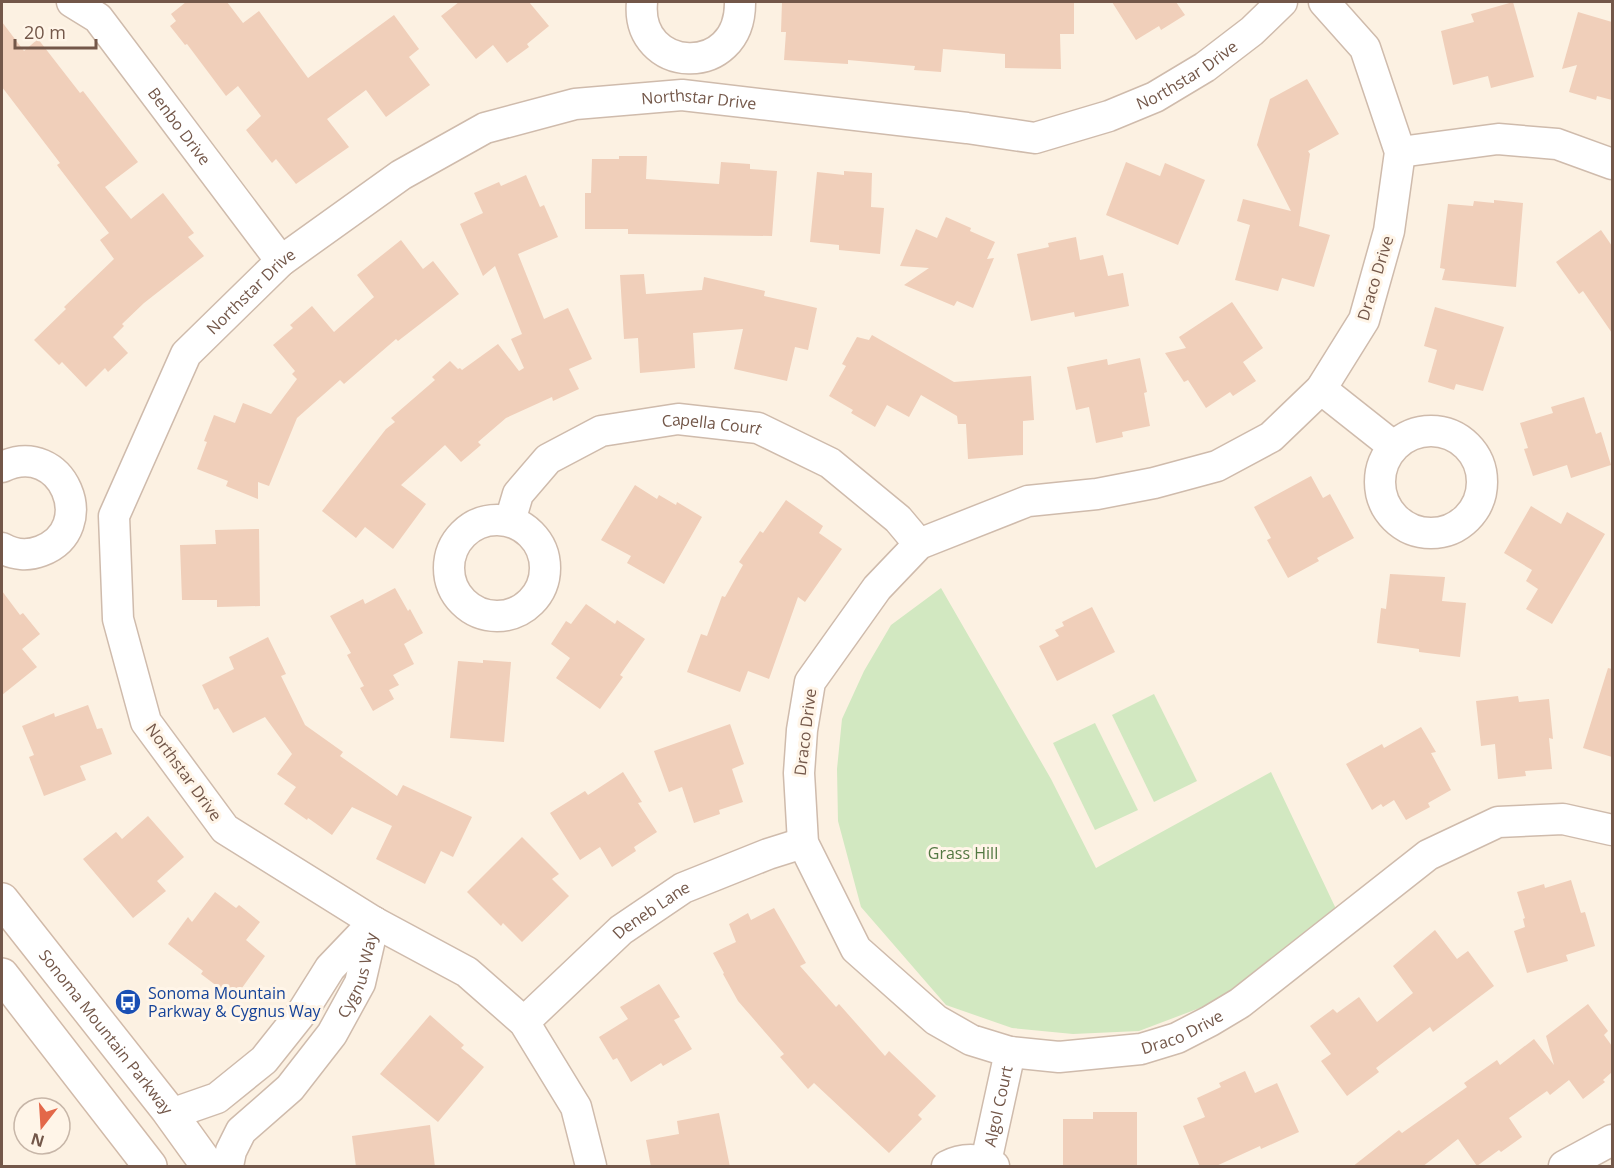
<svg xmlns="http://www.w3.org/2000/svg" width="1614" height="1168" viewBox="0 0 1614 1168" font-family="'Open Sans',sans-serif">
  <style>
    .green { fill: #d2e8c1 }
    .building { fill: #f0cfba }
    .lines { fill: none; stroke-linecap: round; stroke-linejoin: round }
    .minor-casing { stroke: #cfbbac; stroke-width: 33 }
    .secondary-casing { stroke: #d1baa9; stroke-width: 36 }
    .minor { stroke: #fff; stroke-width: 30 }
    .secondary { stroke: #fff; stroke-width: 33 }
    .labels { text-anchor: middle; stroke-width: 6; stroke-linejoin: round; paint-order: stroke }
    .street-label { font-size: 16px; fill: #735749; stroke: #fff5e8 }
    .park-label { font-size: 16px; fill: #537842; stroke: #fff5e8 }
    .transit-label { font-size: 16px; fill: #164399; stroke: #fff5e8; text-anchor: start }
  </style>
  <rect width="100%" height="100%" fill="#fcf1e2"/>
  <g class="green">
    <path d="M941 588 1051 779 1096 868 1271 772 1337 911 1213 1003 1139 1031 1073 1034 1012 1028 946 1005 861 907 838 821 837 769 842 719 864 671 891 625Z"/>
    <path d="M1154 694 1197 781 1154 802 1112 715Z"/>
    <path d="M1095 723 1138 810 1095 830 1053 743Z"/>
  </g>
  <g class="building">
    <path d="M186 2H227L243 23 259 11 308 78 394 15 419 49 409 57 430 85 386 117 366 90 327 119 349 147 296 184 276 159 272 163 246 130 261 116 238 86 226 96 187 44 185 45 170 26 176 21 171 14Z"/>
    <path d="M459 2H529L549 26 527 44 529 47 507 63 493 45 476 59 441 16Z"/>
    <path d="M782 2H1074V34H1060L1061 69 1005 68V54L943 49 941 72 914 70 915 66 848 60V64L784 60 786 32H781Z"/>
    <path d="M1112 2H1176L1185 15 1161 30 1159 26 1136 40Z"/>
    <path d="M1513 2 1534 77 1491 88 1488 76 1453 85 1441 31 1474 22 1471 14Z"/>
    <path d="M1578 12 1612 22V100L1597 96 1596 100 1569 92 1577 65 1562 69Z"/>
    <path d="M2 22 24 51 38 39 80 93 83 91 138 162 105 187 131 219 163 193 194 233 188 237 204 256 144 303 122 324 124 326 113 337 128 353 108 372 105 368 86 387 62 362 59 365 34 340 66 309 64 307 114 259 100 240 109 233 57 165 60 163 2 87Z"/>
    <path d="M1307 79 1339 134 1308 151 1310 154 1299 226 1330 235 1314 287 1282 278 1278 291 1235 280 1250 225 1237 221 1243 199 1291 211 1257 145 1270 99Z"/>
    <path d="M619 156H647L646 179 719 184 721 162 750 164V169L777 171 772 236 628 234V229H585V193H591L592 159H619Z"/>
    <path d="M1126 162 1160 176 1165 163 1205 180 1178 245 1106 215Z"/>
    <path d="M844 171 872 173 871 207 884 208 880 254 839 250V245L810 242 817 172 844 175Z"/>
    <path d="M526 175 540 207 544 205 558 237 518 254 544 319 568 308 592 359 569 369 579 389 553 401 552 397 506 418 478 442 481 445 461 462 445 445 401 485 426 504 393 549 365 527 356 538 322 511 386 429 395 422 391 418 435 380 432 377 450 361 458 369 460 368 462 370 498 344 519 371 524 368 511 339 522 334 495 266 483 276 460 224 483 213 474 193 499 182 501 186Z"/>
    <path d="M1494 200 1523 203 1516 287 1442 280 1445 269 1440 268 1448 204 1473 206 1474 201 1494 203Z"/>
    <path d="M946 217 971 228 970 231 995 242 987 259 994 258 973 308 957 301 954 306 904 285 929 268 900 266 916 229 937 238Z"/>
    <path d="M1601 230 1612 246V333L1583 291 1579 294 1556 262Z"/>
    <path d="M1076 237 1080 260 1103 255 1108 276 1123 273 1129 306 1075 317 1074 312 1031 321 1017 254 1049 247 1048 243Z"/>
    <path d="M401 240 423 269 433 261 459 294 398 341 396 339 344 384 340 380 297 418 269 486 258 482V499L226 486 228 481 197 469 207 442 204 441 214 415 235 423 243 403 271 414 297 379 292 374 295 371 273 345 293 328 290 325 312 306 334 332 374 297 357 275Z"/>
    <path d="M644 274 646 294 702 290 704 277 765 291 764 296 817 308 808 350 795 347 787 381 734 369 743 329 693 333 695 368 640 373 638 338 624 339 620 275Z"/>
    <path d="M1232 302 1263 348 1243 362 1256 381 1233 396 1230 392 1206 408 1188 380 1184 382 1165 353 1186 348 1179 337Z"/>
    <path d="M1435 307 1504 327 1483 391 1456 384 1454 390 1428 382 1437 350 1424 346Z"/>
    <path d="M872 335 954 382 1031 376 1034 420 1023 421V455L968 459 966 424H958L957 416 921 395 909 417 887 405 875 427 851 413 853 410 829 396 846 366 842 364 857 337 869 340Z"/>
    <path d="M1140 358 1147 392 1144 393 1150 426 1122 432 1123 437 1096 443 1089 407 1076 410 1067 367 1107 359 1108 365Z"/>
    <path d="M1584 397 1596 434 1601 432 1611 465 1571 478 1567 465 1533 476 1524 449 1528 448 1520 423 1553 413 1551 407Z"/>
    <path d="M1311 476 1323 498 1330 494 1354 538 1317 558 1319 561 1288 578 1267 540 1271 538 1254 507Z"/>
    <path d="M635 485 657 499 659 495 676 505 677 502 702 517 664 584 627 563 631 556 601 540Z"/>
    <path d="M786 500 823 526 819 533 842 549 805 602 798 597 769 679 748 671 740 692 687 672 701 634 707 636 722 596 725 597 743 565 739 562 760 531 763 533Z"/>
    <path d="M1531 506 1561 524 1567 512 1605 534 1552 624 1526 609 1538 589 1526 581 1532 570 1504 553Z"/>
    <path d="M259 529 260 606 217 607V600H182L180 545 216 544 215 530Z"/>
    <path d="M1390 574 1445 577 1442 601 1466 603 1460 657 1419 652V649L1377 643 1381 608 1386 609Z"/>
    <path d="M395 588 408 611 410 609 423 633 404 644 414 664 393 675 399 685 389 690 394 699 373 711 360 688 364 686 347 655 351 653 330 616 363 599 365 604Z"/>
    <path d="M2 591 20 615 23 613 40 634 22 649 37 667 2 695Z"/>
    <path d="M586 604 615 624 617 620 645 639 620 675 623 677 600 709 556 678 570 658 551 644 566 621 571 624Z"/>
    <path d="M1092 607 1115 652 1057 681 1039 646 1059 636 1055 630 1064 626 1062 622Z"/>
    <path d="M268 637 286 674 281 676 305 725 343 752 340 756 397 796 403 785 472 817 453 857 441 851 425 884 376 859 392 826 352 807 332 835 308 818 307 820 284 804 296 787 277 774 292 754 265 717 233 733 218 708 214 710 202 685 234 669 229 657Z"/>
    <path d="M483 660 511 662 504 742 450 738 458 661 483 663Z"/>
    <path d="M1608 668 1612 669V757L1583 748Z"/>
    <path d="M1518 696 1519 702 1549 699 1553 739 1549 738 1552 769 1525 771 1526 776 1498 779 1495 744 1481 746 1476 701Z"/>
    <path d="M88 705 97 729 102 728 112 754 80 766 86 780 44 796 29 757 34 755 22 726 54 713 55 717Z"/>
    <path d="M730 724 744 764 732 769 743 802 719 810 720 814 694 823 682 787 669 792 654 751Z"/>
    <path d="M1421 727 1436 752 1431 753 1451 790 1428 803 1430 807 1406 820 1394 800 1383 807 1381 804 1372 810 1346 764 1382 744 1384 748Z"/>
    <path d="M623 772 642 802 638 803 657 832 634 847 636 851 612 867 600 847 580 860 550 813 585 791 588 795Z"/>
    <path d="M148 816 184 857 157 881 166 891 133 918 83 859 116 832 122 839Z"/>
    <path d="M522 837 559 874 552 879 569 896 522 942 503 923 501 926 467 892Z"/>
    <path d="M1571 880 1581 913 1585 912 1595 946 1566 955 1568 961 1527 973 1514 931 1525 927 1523 919 1525 918 1517 892 1544 884 1545 888Z"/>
    <path d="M215 892 236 908 239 905 260 922 246 940 265 956 234 999 201 974 203 971 168 944 188 917 192 922Z"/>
    <path d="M774 908 806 963 800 966 836 1007 839 1004 885 1056 889 1051 936 1096 918 1115 922 1119 889 1153 814 1083 808 1089 780 1057 784 1054 738 1001 723 974 724 973 713 953 736 942 729 924 748 913 751 920Z"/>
    <path d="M1435 930 1457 959 1468 951 1494 986 1433 1032 1430 1027 1376 1068 1379 1072 1347 1096 1321 1061 1331 1054 1310 1026 1333 1009 1337 1013 1359 997 1377 1022 1413 993 1393 966Z"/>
    <path d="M659 984 680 1017 674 1020 692 1049 663 1066 661 1063 631 1082 617 1058 613 1060 599 1037 628 1019 620 1007Z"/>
    <path d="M1588 1004 1608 1031 1604 1035 1612 1046V1072L1603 1080 1605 1082 1583 1099 1569 1080 1550 1095 1547 1091 1509 1118 1522 1137 1501 1152 1499 1150 1477 1166 1458 1139 1422 1167H1352L1399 1130 1402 1133 1467 1087 1464 1083 1497 1060 1500 1065 1534 1039 1554 1065 1546 1036Z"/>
    <path d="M430 1015 464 1045 461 1048 484 1067 438 1122 380 1074Z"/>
    <path d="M1245 1071 1255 1093 1277 1083 1299 1132 1261 1149 1260 1146 1214 1167H1200L1183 1126 1205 1117 1197 1098 1221 1087 1219 1083Z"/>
    <path d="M1093 1112H1137V1167H1063V1119H1093Z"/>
    <path d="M719 1113 730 1167H651L646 1140 679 1134 677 1121Z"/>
    <path d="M430 1125 435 1167H356L352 1136Z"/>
  </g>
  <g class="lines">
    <g class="minor-casing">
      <g id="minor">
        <path id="s1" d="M72 2 98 18 281 261"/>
        <path d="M642 2C635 74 741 80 740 2"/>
        <path id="s2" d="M1324 2 1365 48 1400 152 1389 231 1364 320 1321 389 1271 437 1217 466 1154 483 1097 494 1028 501 919 544 877 588 810 682 802 730 799 773 803 843 856 949 936 1020 971 1040 1010 1052 1059 1057 1141 1049 1177 1038 1210 1021 1240 1003 1428 855 1498 822 1563 819 1612 830"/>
        <path d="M1400 152 1498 139 1557 144 1612 164"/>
        <path d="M1321 389 1393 446"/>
        <circle cx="1431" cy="482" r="51"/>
        <path d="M2 467C63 438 100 529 41 551 28 556 14 555 2 548"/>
        <circle cx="497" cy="568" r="48"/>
        <path id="s3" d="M510 521 518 494 548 459 601 431 678 419 758 428 830 463 898 519 919 544"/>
        <path id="s4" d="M524 1022 621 930 683 888 768 854 803 843"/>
        <path d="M171 1114 217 1098 264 1060 303 1011 330 968 374 922"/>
        <path id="s5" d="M986 1162 1010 1052"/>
        <path id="s6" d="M228 1166 231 1151 241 1131 290 1088 332 1034 360 983 374 922"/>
        <path id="s7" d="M591 1166 576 1107 524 1022 467 972 374 922 225 829 146 722 118 619 114 516 186 354 281 261 401 175 485 128 575 104 682 95 967 128 1035 138 1109 116 1155 97 1205 67 1252 31 1282 2"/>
        <path d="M947 1166C962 1158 979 1158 994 1166"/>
        <path d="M1564 1166 1612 1140"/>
      </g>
    </g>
    <g class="secondary-casing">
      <g id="secondary">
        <path id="s8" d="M2 900 167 1109 208 1166"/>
        <path d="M2 975 150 1166"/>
      </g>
    </g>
    <use href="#minor" class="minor"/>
    <use href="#secondary" class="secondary"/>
  </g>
  <defs>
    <g id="bus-disc" transform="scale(1.35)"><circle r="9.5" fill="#1a4fb4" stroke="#fff5e8"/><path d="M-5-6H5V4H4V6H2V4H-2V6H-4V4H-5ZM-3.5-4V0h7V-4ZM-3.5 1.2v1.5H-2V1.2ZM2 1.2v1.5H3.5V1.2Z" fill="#fff"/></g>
  </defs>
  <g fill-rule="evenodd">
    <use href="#bus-disc" x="128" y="1002"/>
  </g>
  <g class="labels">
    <g class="street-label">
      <text dy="6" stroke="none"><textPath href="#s7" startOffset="2136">Northstar Drive</textPath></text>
      <text dy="6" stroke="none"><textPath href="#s7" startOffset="1632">Northstar Drive</textPath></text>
      <text dy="6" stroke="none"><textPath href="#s1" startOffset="166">Benbo Drive</textPath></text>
      <text transform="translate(1375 278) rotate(-73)" y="6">Draco Drive</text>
      <text dy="6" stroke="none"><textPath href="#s7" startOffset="1128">Northstar Drive</textPath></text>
      <text dy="6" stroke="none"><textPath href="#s3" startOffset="246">Capella Court</textPath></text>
      <text transform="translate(805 732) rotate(-83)" y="6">Draco Drive</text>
      <text transform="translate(184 772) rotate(54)" y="6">Northstar Drive</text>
      <text dy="6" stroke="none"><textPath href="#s4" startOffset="170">Deneb Lane</textPath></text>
      <text dy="6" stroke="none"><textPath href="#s6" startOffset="236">Cygnus Way</textPath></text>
      <text dy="6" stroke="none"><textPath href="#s2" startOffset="1686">Draco Drive</textPath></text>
      <text dy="6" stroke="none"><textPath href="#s8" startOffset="168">Sonoma Mountain Parkway</textPath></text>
      <text dy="6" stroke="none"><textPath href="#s5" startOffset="57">Algol Court</textPath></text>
    </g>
    <g class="park-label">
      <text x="963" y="859">Grass Hill</text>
    </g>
    <g class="transit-label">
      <text x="148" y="999">Sonoma Mountain<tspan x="148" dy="18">Parkway &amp; Cygnus Way</tspan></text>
    </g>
  </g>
  <rect width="1614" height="1168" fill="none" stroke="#735749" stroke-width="6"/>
  <g transform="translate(42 1126) rotate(197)"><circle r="28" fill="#fff5e8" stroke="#c7b6a8" stroke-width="1.5"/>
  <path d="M0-4.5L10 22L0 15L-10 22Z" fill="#e36849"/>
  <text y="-9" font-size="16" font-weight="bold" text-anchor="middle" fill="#735749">N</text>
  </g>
  <path d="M15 39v9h81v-9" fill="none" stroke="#735749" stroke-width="3"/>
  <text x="24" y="39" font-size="18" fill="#735749" stroke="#fff5e8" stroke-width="4.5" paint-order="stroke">20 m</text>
</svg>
